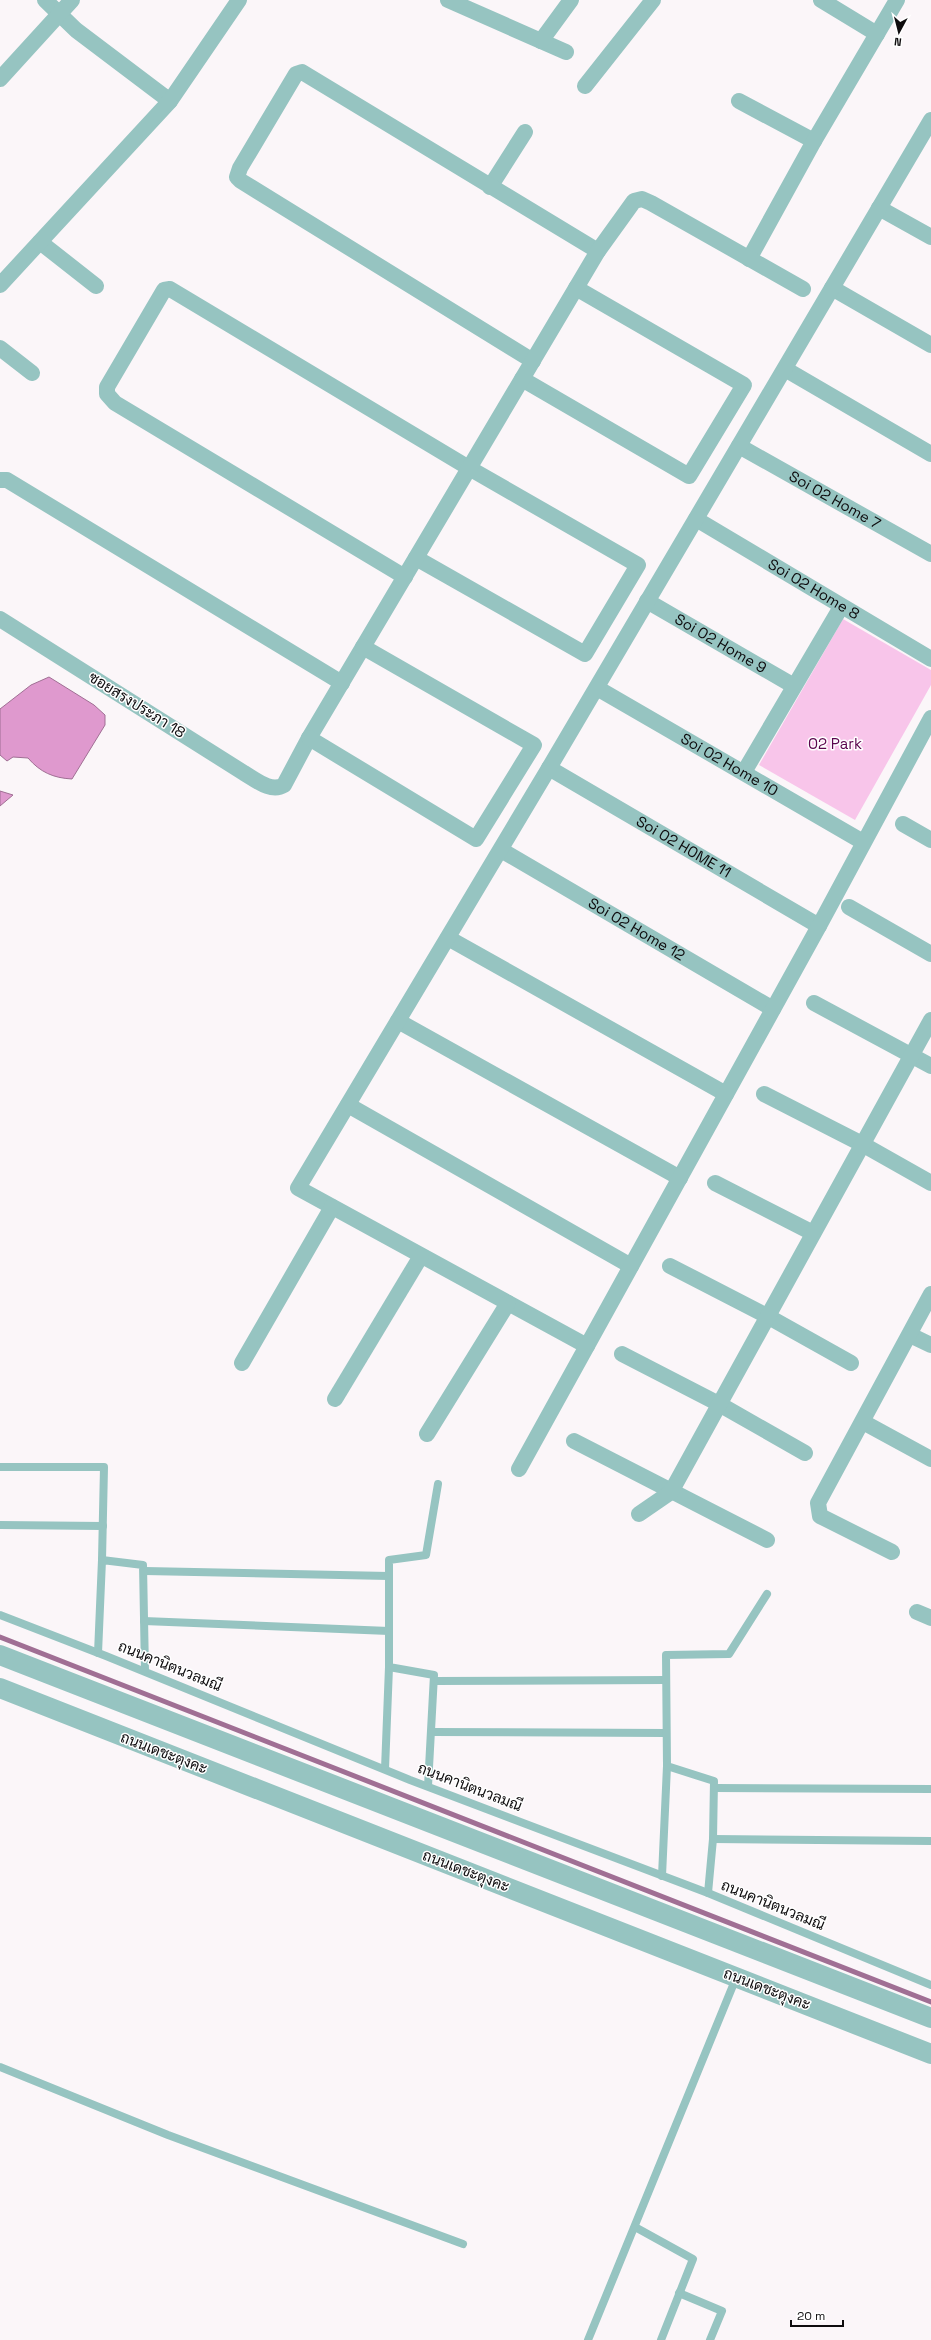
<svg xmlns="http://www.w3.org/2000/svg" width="931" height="2340" viewBox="0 0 931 2340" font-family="'Space Grotesk',Sarabun,sans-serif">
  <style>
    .green { fill: #f8c5ea }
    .water { fill: #df99ce; stroke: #a06f94 }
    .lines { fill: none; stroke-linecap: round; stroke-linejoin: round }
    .stream { stroke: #a06f94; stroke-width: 5 }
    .service { stroke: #96c4c1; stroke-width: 8 }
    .minor { stroke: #96c4c1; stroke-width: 16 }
    .tertiary { stroke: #96c4c1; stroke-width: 20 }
    .labels { text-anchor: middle; stroke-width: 3; stroke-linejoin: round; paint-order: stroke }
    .street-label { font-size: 15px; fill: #0e0c0e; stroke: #fff }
    .park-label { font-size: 15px; fill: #5a054d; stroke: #fff }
  </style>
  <rect width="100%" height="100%" fill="#fbf6f9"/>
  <path class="green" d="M843 619 931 670V685L855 820 759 765Z"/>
  <g class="water">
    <path d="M49 677 94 705 105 715V725L72 779C53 778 40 772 28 758L13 757 7 761 0 755V709L31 685Z"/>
    <path d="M0 791 13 795 0 806Z"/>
  </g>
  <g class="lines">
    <path class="stream" d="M0 1637 931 2002"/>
    <g class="service">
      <path d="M0 1467H104L102 1560"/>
      <path d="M0 1525 103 1526"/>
      <path d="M145 1571 389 1576"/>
      <path d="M0 1615 106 1656 410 1780 708 1893 931 1985"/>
      <path d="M144 1621 389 1631"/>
      <path d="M98 1653 102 1560 143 1565 145 1671"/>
      <path d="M434 1681 666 1680"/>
      <path d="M432 1732 666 1733"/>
      <path d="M385 1769 389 1667"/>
      <path d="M428 1786 434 1675 389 1667V1560L426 1555 438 1484"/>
      <path d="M715 1788 931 1789"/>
      <path d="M713 1839 931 1841"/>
      <path d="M662 1876 667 1766"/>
      <path d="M708 1893 713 1839 714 1781 667 1766 666 1655 729 1654 767 1594"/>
      <path d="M0 2067 168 2135 463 2244"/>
      <path d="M635 2227 693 2259 661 2340"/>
      <path d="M679 2293 722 2311 710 2340"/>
      <path d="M588 2340 736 1978"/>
    </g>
    <g class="minor">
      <path d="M45 0 76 30 170 101"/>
      <path d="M448 0 566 52"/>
      <path d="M821 0 877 34"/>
      <path d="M541 41 571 0"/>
      <path d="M0 79 72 0"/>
      <path d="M585 86 653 0"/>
      <path d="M739 101 814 141"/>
      <path d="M490 187 525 132"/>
      <path d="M879 208 931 237"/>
      <path d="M40 242 96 286"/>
      <path d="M749 259 814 141 897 0"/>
      <path d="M0 285 170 101 239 0"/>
      <path d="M832 288 931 345"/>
      <path d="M0 348 32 373"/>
      <path d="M533 361 241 181 237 177 240 168 296 74 302 72 598 251"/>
      <path d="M785 369 931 454"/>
      <path d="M522 379 689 476 744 385 576 288"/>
      <path id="s1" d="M739 446 931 554"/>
      <path d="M0 480H7L342 683"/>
      <path id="s2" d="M696 519 931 659"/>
      <path d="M405 577 115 403 107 394V387L164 290 170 289 469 468 638 565 585 654 416 558"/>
      <path id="s3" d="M647 601 794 686"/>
      <path d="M0 619 244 773C256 780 271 793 284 785L309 738 598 251 634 201 642 199 651 203 803 289"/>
      <path id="s4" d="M597 688 863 842"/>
      <path d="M309 738 476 839 534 745 363 647"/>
      <path id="s5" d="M549 768 819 926"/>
      <path d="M744 772 841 607"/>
      <path d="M903 824 931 840"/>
      <path id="s6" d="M501 850 773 1009"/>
      <path d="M849 907 931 954"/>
      <path d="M448 938 726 1094"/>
      <path d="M814 1003 931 1066"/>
      <path d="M398 1021 680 1178"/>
      <path d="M764 1094 862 1144 931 1183"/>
      <path d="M348 1105 631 1266"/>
      <path d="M715 1183 813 1233"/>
      <path d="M670 1266 767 1316 851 1363"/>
      <path d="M910 1335 931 1345"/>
      <path d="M587 1346 298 1188 549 768 931 120"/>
      <path d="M622 1354 719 1404 805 1453"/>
      <path d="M242 1363 332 1207"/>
      <path d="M335 1399 421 1256"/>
      <path d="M863 1422 931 1459"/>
      <path d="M427 1434 508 1303"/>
      <path d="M574 1441 767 1540"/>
      <path d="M519 1469 819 926 931 718"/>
      <path d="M639 1514 671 1492 931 1020"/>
      <path d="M892 1552 820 1516 818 1503 931 1294"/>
      <path d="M917 1612 931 1618"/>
    </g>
    <g class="tertiary">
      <path d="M0 1655 931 2018"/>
      <path d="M0 1688 931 2054"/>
    </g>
  </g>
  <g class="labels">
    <g class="street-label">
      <text dy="5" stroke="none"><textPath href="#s1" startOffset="110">Soi O2 Home 7</textPath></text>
      <text dy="5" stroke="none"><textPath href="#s2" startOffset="137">Soi O2 Home 8</textPath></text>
      <text dy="5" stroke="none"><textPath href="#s3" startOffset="85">Soi O2 Home 9</textPath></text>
      <text transform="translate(137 705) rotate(32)" y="5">ซอยสรงประภา 18</text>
      <text dy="5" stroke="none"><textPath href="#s4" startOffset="153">Soi O2 Home 10</textPath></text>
      <text dy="5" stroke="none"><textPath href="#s5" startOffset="156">Soi O2 HOME 11</textPath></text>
      <text dy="5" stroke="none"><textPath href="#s6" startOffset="157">Soi O2 Home 12</textPath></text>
      <text transform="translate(170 1666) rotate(22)" y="5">ถนนคานิตนวลมณี</text>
      <text transform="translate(164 1753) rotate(21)" y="5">ถนนเดชะตุงคะ</text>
      <text transform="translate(470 1787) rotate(21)" y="5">ถนนคานิตนวลมณี</text>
      <text transform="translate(466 1871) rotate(21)" y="5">ถนนเดชะตุงคะ</text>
      <text transform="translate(773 1905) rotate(22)" y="5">ถนนคานิตนวลมณี</text>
      <text transform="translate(767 1989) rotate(21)" y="5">ถนนเดชะตุงคะ</text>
    </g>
    <g class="park-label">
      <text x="835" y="749">O2 Park</text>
    </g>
  </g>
  <g transform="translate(899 32) rotate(187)" stroke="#ffffff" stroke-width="3" paint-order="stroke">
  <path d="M0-3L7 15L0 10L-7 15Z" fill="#0e0c0e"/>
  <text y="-6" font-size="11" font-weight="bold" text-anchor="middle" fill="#0e0c0e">N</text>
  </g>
  <path d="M791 2320v6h52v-6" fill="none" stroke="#0e0c0e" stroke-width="2"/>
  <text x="797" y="2320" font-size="12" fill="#0e0c0e" stroke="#ffffff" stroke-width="3" paint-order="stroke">20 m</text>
</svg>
